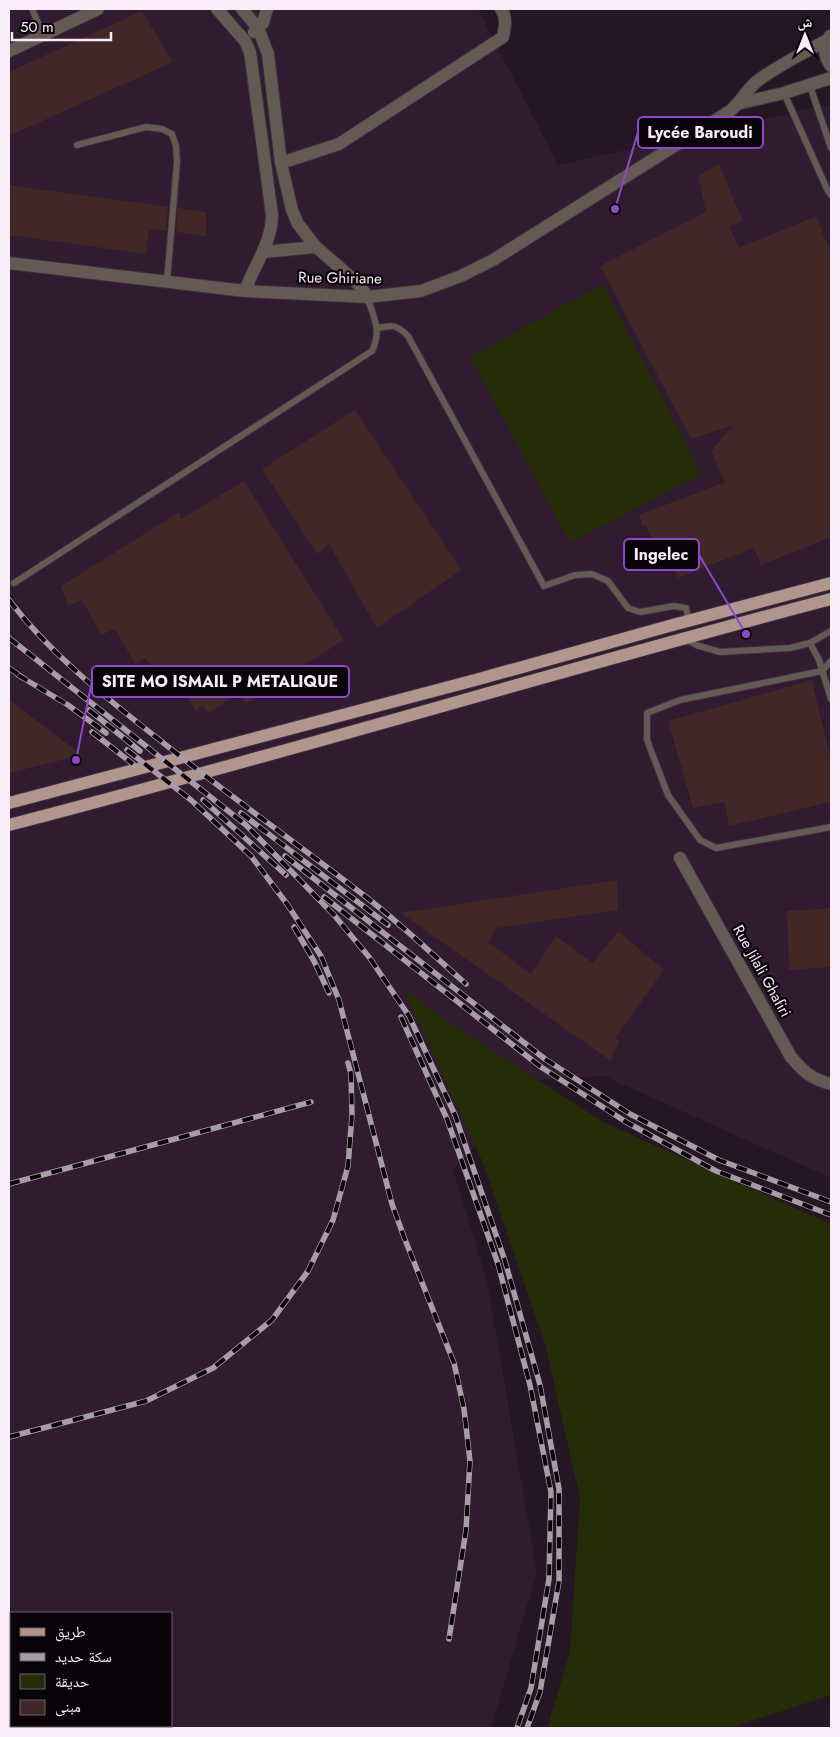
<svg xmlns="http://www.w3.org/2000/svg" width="840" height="1737" viewBox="0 0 840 1737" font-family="Jost,'Noto Naskh Arabic',sans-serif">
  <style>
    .built { fill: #311b31; fill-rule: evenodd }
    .green { fill: #252c08 }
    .building { fill: #412726 }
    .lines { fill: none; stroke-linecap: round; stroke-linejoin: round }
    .service-casing { stroke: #3e2f3e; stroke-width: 8 }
    .minor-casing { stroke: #3e2f3e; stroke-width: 14 }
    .tertiary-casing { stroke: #3e2f3e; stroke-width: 14 }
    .primary-casing { stroke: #3e2f3e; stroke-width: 14 }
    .service { stroke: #655954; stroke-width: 6 }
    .minor { stroke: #655954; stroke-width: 12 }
    .tertiary { stroke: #655954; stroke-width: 12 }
    .primary { stroke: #b0968d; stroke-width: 12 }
    .rail-casing { stroke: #a99ba9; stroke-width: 5.5 }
    .rail { stroke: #0a040a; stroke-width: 4; stroke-dasharray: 11; stroke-linecap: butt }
    .labels { text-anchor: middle; stroke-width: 4.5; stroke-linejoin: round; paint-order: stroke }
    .street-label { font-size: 15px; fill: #f9ecf8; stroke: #0a040a }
    .leader { fill: none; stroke: #8e49c8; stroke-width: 2 }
    .callout-dot { fill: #8e49c8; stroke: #0a040a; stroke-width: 2 }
    .callout { fill: #0a040a; stroke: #8e49c8; stroke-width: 2 }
    .callout-label { font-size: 16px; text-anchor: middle; font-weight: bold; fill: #f9ecf8 }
  </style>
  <rect width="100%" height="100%" fill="#251525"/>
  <path class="built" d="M9 9H478L558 165 831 104V1178L604 1076 538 1080 453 1169 487 1281 537 1572 491 1728H9ZM11 1613H171V1726H11Z"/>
  <g class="green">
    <path d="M603 284 702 474 570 543 470 357Z"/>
    <path d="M402 986 447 1021 605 1123 831 1224V1695L731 1728H547L570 1652 580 1498 545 1344 483 1163Z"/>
  </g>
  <g class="building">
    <path d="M142 11 173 62 9 136V72Z"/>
    <path d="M719 164 743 221 729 226 739 248 816 216 831 254V537L761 565 754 548 678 578 674 568 664 572 646 525 643 526 639 515 725 482 711 451 733 425 691 439 600 266 706 212 698 176Z"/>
    <path d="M9 185 168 207 166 231 149 229 146 254 9 235Z"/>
    <path d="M178 208 206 212V236L176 232Z"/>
    <path d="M355 410 461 570 377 628 329 544 317 554 262 469Z"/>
    <path d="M244 481 344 640 284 678 290 686 274 693 268 688 246 704 240 692 209 713 202 705 196 711 177 681 166 687 145 658 135 664 115 629 101 635 82 600 68 606 61 586 179 512 181 519Z"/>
    <path d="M812 680 831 761V802L729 826 724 802 693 808 668 721Z"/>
    <path d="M9 700 82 755 9 773Z"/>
    <path d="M617 880 618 910 497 928 488 942 531 974 556 936 593 963 618 931 664 970 615 1038 619 1041 611 1061 401 913Z"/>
    <path d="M831 908V967L789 970 787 911Z"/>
  </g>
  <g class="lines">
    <g class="service-casing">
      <g id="service">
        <path d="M32 9 43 34"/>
        <path d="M810 86 831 148"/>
        <path d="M784 93 827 189 831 195"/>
        <path d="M77 145 146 127 162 129 172 134 176 146 177 162 167 281"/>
        <path d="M377 328C392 325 396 324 408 336L544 586 575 575 592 574 608 581 628 608 640 612 674 606 686 608 689 620"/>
        <path d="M14 583 372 351C382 330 374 318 367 297"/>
        <path d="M686 638 696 645 720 652 790 648 810 643 831 631"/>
        <path d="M810 643 819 660 831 699"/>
        <path d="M831 661 822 671 680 700 647 713V740L668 795 700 840 716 848 831 827"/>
      </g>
    </g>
    <g class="minor-casing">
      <g id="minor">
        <path d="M217 9 245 41 250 52 272 215C272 243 254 265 245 291"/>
        <path d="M242 9 258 28 268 54 281 163 292 210 298 224 316 247 352 278 361 287 367 297"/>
        <path d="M254 32 263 23 267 9"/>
        <path d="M9 51 98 9"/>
        <path d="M281 163 339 144 503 37C505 27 507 17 501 9"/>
        <path d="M263 252 316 247"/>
        <path d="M680 858 791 1057C804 1072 811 1079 831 1084"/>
      </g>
    </g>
    <g class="tertiary-casing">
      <g id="tertiary">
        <path d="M830 36C823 46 824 56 831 66"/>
        <path d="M741 103 784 93 831 78"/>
        <path d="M9 263 245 291 367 297 421 291 461 276 493 260 730 111C742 101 745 92 756 82 775 67 806 52 827 40"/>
      </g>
    </g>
    <g class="primary-casing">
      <g id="primary">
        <path d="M9 803 479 679 669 626 831 583"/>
        <path d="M9 825C284 754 556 671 831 599"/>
      </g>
    </g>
    <use href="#service" class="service"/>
    <use href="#minor" class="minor"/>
    <use href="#tertiary" class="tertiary"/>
    <use href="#primary" class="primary"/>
    <g class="rail-casing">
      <g id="rail">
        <path d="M9 600C55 660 117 706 176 753 238 802 303 848 366 897 401 924 433 955 466 984"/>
        <path d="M9 638 246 825 334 915 369 957 409 1016 455 1115 505 1261 540 1385 559 1489V1581L540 1692 527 1728"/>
        <path d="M9 668 23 678"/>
        <path d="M18 675 68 705 106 733"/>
        <path d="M89 710 140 751"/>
        <path d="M92 732 133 764"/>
        <path d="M127 750 191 800 251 856 287 904 321 956 339 1000 392 1204 404 1237 454 1363 464 1409 470 1461 466 1530 449 1639"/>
        <path d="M203 800 286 875"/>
        <path d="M241 813 388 925"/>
        <path d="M285 856 545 1059 630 1114 719 1160 831 1202"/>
        <path d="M324 897 541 1067 626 1122 716 1171 831 1215"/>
        <path d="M294 927 314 961 329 993"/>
        <path d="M401 1017 447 1119 498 1264 530 1385 551 1492 549 1579 531 1688 517 1728"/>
        <path d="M9 1184 311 1102"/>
        <path d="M9 1437 146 1401 213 1368 272 1320 308 1271 333 1220 348 1166 352 1115 351 1074 348 1063"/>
      </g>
    </g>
    <use href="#rail" class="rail"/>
  </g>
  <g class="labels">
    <g class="street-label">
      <text transform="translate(340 278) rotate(1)" y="5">Rue Ghiriane</text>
      <text transform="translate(762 971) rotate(61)" y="5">Rue Jilali Ghafiri</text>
    </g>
  </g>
  <path class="leader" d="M615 209L638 132M746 634L699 555M76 760L92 681"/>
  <g class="callout-dot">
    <circle cx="615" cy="209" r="5"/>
    <circle cx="746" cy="634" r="5"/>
    <circle cx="76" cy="760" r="5"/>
  </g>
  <g class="callout">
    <rect x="638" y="117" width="125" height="31" rx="5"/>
    <rect x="624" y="539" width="75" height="31" rx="5"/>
    <rect x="92" y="666" width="257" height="31" rx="5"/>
  </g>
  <g class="callout-label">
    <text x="700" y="138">Lycée Baroudi</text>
    <text x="661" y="560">Ingelec</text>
    <text x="220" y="687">SITE MO ISMAIL P METALIQUE</text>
  </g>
  <rect width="840" height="1737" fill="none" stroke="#f9ecf8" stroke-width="20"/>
  <rect x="10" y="1612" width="162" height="115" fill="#0a040a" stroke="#6a6169"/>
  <rect x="20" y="1628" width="25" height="8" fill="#b0968d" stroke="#6a6169"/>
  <text x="55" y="1637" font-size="15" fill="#f9ecf8">طريق</text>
  <rect x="20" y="1653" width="25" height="8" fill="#a99ba9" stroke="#6a6169"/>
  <text x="55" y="1662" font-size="15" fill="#f9ecf8">سكة حديد</text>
  <rect x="20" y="1674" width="25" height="15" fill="#252c08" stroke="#6a6169"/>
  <text x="55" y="1687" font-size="15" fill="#f9ecf8">حديقة</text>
  <rect x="20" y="1700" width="25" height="15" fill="#412726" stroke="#6a6169"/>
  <text x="55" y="1712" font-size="15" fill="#f9ecf8">مبنى</text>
  <g transform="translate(805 35)" stroke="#0a040a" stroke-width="4" paint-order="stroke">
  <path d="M0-4L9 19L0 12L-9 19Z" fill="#f9ecf8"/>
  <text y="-8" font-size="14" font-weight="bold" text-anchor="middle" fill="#f9ecf8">ش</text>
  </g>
  <path d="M12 32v8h99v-8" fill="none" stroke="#f9ecf8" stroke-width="2.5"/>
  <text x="20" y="32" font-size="15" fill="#f9ecf8" stroke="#0a040a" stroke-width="4" paint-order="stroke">50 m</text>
</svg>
